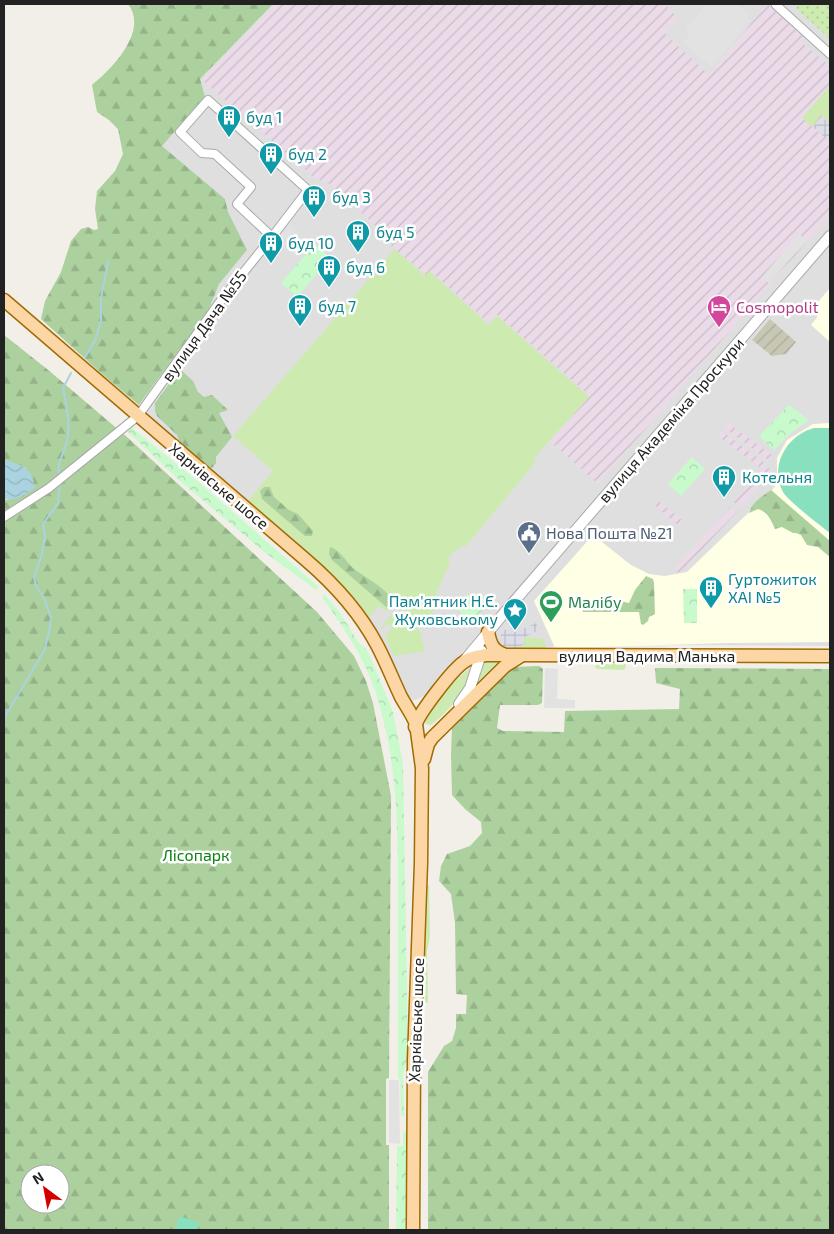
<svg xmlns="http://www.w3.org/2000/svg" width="834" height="1234" viewBox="0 0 834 1234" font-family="'Exo 2',sans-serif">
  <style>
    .residential { fill: #e0dfdf }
    .industrial { fill: url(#industrial-furrows) }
    .education { fill: #ffffe5 }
    .construction { fill: url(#construction-furrows) }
    .grass { fill: #cdebb0 }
    .forest { fill: url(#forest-firs); fill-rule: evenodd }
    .park { fill: url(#park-crowns) }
    .garden { fill: url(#garden-dots) }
    .pitch { fill: #88e0be }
    .parking { fill: #e2e2e2 }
    .plaza { fill: url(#plaza-grid) }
    .water { fill: url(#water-waves) }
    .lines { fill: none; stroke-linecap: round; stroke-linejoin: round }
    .stream { stroke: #aad3df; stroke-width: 2 }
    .minor-casing { stroke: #a9a9a9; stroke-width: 10 }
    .tertiary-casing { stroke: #a9a9a9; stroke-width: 12 }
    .primary-casing { stroke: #a06b00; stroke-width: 15 }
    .minor { stroke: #fff; stroke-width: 8 }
    .tertiary { stroke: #fff; stroke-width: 10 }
    .primary { stroke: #fcd6a4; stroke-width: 12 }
    .labels { text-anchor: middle; stroke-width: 5; stroke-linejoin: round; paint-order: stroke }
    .culture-label { font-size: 16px; fill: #0d838f; stroke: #fff; text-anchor: start }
    .hotel-label { font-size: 16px; fill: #b23c85; stroke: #fff; text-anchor: start }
    .street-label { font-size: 16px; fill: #222; stroke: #fff }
    .service-label { font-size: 16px; fill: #4e5e75; stroke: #fff; text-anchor: start }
    .leisure-label { font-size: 16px; fill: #27864d; stroke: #fff; text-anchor: start }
    .park-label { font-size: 16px; fill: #0c8416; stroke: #fff }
  </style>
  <defs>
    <pattern id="industrial-furrows" width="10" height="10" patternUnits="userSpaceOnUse" patternTransform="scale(1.25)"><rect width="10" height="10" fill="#ebdbe8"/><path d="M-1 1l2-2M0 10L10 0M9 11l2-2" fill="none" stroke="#c9bcc7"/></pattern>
    <pattern id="construction-furrows" width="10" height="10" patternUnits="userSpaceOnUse" patternTransform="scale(1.25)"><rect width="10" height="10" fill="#c7c7b4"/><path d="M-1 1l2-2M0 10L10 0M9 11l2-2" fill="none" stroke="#abab9a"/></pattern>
    <pattern id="forest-firs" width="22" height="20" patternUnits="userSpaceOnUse" patternTransform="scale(1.25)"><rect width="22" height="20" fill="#add19e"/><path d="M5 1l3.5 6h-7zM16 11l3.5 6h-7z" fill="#95b388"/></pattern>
    <pattern id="park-crowns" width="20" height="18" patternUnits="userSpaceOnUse" patternTransform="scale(1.25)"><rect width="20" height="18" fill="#c8facc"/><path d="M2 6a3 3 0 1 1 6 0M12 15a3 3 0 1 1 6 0" fill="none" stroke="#acd6af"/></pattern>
    <pattern id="garden-dots" width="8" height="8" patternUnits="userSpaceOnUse" patternTransform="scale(1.25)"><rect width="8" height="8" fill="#cdebb0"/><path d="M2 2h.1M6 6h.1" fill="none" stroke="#b0c997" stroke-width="1.8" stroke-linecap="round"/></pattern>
    <pattern id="plaza-grid" width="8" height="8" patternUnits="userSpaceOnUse" patternTransform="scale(1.25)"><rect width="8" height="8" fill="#dddde8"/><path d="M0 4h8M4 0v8" fill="none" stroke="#bdbdc7"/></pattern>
    <pattern id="water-waves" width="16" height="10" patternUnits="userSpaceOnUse" patternTransform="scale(1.25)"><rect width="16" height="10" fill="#aad3df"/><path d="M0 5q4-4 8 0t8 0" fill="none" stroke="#92b5bf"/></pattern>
  </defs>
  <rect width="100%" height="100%" fill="#f2efe9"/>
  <path class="residential" d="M266 4H830V646L583 644 489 652 475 639 428 694 413 701 407 694 390 657 356 604 142 415 164 384 154 359 130 136Z"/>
  <g class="industrial">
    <path d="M275 4H665L677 17 665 34 709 75 767 4 805 38 801 42 830 66V215L598 484 550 441 590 396 496 314 488 322 430 271 426 275 391 246 394 242 327 182 316 179 202 80Z"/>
    <path d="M728 423 772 455 768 460 724 428Z"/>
    <path d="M722 431 766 464 762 469 718 436Z"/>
    <path d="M766 466 772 471 740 508 734 502Z"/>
    <path d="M659 501 682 520 678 525 655 506Z"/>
    <path d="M731 507 737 512 679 574 674 569Z"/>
  </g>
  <g class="education">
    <path d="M830 288V342L811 325 818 316 811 310Z"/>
    <path d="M830 423V642L730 643 555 648 534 601 593 535 631 565 649 574 665 576 687 572 773 489 777 483V458L787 440 813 424Z"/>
  </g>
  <path class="construction" d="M770 319 796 342 786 354 772 356 752 340Z"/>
  <g class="grass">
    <path d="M830 85V123L821 115 812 127 802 118Z"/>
    <path d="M395 249 425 276 429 271 489 325 497 316 589 397 533 459 536 462 466 546C458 545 453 553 448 559L450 562 435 597 441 602 420 626 408 616 410 614 398 605 393 606 386 611 379 606 369 617C336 572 291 537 248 501L273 471 233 436Z"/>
    <path d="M391 615 402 624 408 618 419 628 425 651 394 656 385 637 392 626 388 624 382 629 381 627Z"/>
    <path d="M527 637 544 639 547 651 516 649 525 644 523 639Z"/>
    <path d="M484 660H500L478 682 477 681Z"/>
    <path d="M598 663H624L626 665 625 669 623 670 597 669 595 667Z"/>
    <path d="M475 665C464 691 453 708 431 725L425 724C429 708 460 672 475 665Z"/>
    <path d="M429 885 430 936 427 952 428 1003H425L424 886Z"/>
  </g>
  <g class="forest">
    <path d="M128 4H273L200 79 205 97 162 146 225 199 228 212 247 250 219 284 209 309 139 405 101 373 41 319 45 301 61 272 71 241 81 229 88 227 94 230 98 229 95 209 97 191 115 171 123 154 118 129 109 120 97 112 92 85C112 69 149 31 128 4Z"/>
    <path d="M4 335 47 369 127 437 317 612 354 656 366 681 373 703 391 796 389 1078 386 1079V1145H389V1230H4V499L7 500 26 468 4 460ZM30 1174H60V1204H30Z"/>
    <path d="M180 369 193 381 198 392 204 397 212 395 228 410 219 413 232 437 216 457V463L212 468 202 463 179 441 177 435 157 416 155 411V403Z"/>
    <path d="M264 487H270L274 497 289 510 298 514 313 531 312 536H305L262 499 260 491Z"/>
    <path d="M771 490 830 541V557L818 547 807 545 801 535 796 533H793L782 527 775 529C771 520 768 512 758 509L749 513C753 501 762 497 771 490Z"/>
    <path d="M330 547C340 549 345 561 353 568 363 576 375 582 385 591 389 595 391 599 393 604L386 607 332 560 329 554Z"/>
    <path d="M646 576 653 579 654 583 655 614 649 617 648 621 643 625 641 624 639 612H583L581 602C593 602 606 609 616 600L629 603 635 590Z"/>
    <path d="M539 666 543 669 542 703 538 705H500L497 728 503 731 564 732 565 711 679 709 680 689 656 683 655 668 830 669V1230H428V1072L444 1046 452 1041 456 1028V1014H466L467 995 456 994 455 923 451 894 439 881 441 866 447 854 470 846 482 833 481 822 465 809 452 795 451 755 452 727 513 667Z"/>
  </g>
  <g class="park">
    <path d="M315 244 331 258 297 297 281 283Z"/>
    <path d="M789 405 809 420 791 433 774 450 759 436Z"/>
    <path d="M131 427 195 479 319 587 316 590 263 551 180 481 128 432Z"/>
    <path d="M692 457 705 469 681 496 668 484Z"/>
    <path d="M683 589H697V623H684Z"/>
    <path d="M324 594 340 613 359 643 366 649 372 661 393 712 403 764 407 991 408 1055 403 1075 404 1116H401L400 1079H398C398 1023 398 967 398 911 398 834 399 756 372 682 360 651 341 624 322 597Z"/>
    <path d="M468 594 485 608 472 623 455 609Z"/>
    <path d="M406 1131 410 1132 409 1230H396L397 1146H403V1132Z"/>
  </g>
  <path class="garden" d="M799 4H830V39L796 8Z"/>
  <g class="pitch">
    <path d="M814 428H830V533C821 526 787 500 783 492 769 466 787 435 814 428Z"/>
    <path d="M180 1216 199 1223 197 1230H175Z"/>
  </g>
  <g class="parking">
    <path d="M707 4H737L749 14 747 16 751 20 712 67 683 43 690 34 685 29Z"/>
    <path d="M290 224 298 233 282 251 273 243Z"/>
    <path d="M799 234 807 240 769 283 762 277Z"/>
    <path d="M545 668 558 669 557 699 575 700V708H544Z"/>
    <path d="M389 1080H399L400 1144 389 1143Z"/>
  </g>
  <g class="plaza">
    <path d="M822 117 830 124V142L813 127Z"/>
    <path d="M536 623 539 630 523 638 525 644 511 650 503 646 500 639 502 631 517 625 521 630Z"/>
  </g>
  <path class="water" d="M4 460C22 466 32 466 35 488 25 495 16 501 4 499Z"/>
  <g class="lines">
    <g class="stream">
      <path d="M85 357 95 341 101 321V298L108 261"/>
      <path d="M59 477C56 460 67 450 68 435 70 420 66 403 63 388L71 373"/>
      <path d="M4 718 44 651 49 633 51 617 44 598 36 586 34 577 42 554 45 537 43 524 58 503 60 484"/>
    </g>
    <g class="minor-casing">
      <g id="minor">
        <path d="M776 5 830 54"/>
        <path d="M272 237 237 204 251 187 215 154 202 153 180 132 208 100 308 190"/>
        <path d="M4 517 49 488 138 416 219 303 272 237 308 190 314 192"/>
      </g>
    </g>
    <g class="tertiary-casing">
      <g id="tertiary">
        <path d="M464 661 505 612 830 236"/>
        <path d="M459 704 470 688 482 651"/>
      </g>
    </g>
    <g class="primary-casing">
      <g id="primary">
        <path d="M4 300 306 560C334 584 359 611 377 645 386 662 393 680 401 697 406 706 412 714 416 724L422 768 421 863 414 1060 413 1230"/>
        <path d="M488 632C490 642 492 650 503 654"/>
        <path d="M415 727C417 715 453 669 464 662 470 657 480 656 486 655L830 656"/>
        <path d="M424 759 428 744 432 738 505 666 521 656"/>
      </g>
    </g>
    <use href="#minor" class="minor"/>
    <use href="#tertiary" class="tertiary"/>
    <use href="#primary" class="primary"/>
  </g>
  <defs>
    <g id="building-pin" transform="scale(1.25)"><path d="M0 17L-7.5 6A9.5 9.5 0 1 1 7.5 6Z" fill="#0f9aa8" stroke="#fff"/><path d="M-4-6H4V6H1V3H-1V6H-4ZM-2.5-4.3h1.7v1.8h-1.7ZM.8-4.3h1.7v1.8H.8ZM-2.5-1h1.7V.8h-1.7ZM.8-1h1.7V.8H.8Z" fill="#fff"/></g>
    <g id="hotel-pin" transform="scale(1.25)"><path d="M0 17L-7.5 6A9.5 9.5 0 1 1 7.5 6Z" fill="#d1479c" stroke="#fff"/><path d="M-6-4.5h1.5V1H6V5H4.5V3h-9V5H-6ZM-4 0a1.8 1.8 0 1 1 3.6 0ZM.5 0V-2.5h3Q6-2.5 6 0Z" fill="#fff"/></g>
    <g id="civic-pin" transform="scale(1.25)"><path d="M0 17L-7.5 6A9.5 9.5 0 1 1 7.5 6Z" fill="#5c6f8a" stroke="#fff"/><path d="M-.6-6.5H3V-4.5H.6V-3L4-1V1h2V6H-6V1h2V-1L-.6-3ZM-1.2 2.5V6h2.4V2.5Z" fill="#fff"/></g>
    <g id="stadium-pin" transform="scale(1.25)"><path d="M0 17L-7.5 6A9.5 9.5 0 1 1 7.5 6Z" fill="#2e9e5b" stroke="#fff"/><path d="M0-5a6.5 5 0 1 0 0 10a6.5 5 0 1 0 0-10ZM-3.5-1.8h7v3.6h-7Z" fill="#fff"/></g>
    <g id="sight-pin" transform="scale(1.25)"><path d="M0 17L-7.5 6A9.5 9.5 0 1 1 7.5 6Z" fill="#0f9aa8" stroke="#fff"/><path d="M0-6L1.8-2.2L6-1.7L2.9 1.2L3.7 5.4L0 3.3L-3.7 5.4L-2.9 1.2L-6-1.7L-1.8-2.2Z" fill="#fff"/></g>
  </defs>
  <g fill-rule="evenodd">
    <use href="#building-pin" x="229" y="117"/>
    <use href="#building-pin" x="271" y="154"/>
    <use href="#building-pin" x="314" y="197"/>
    <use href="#building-pin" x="358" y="232"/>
    <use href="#building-pin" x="271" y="243"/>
    <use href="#building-pin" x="329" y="267"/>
    <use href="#building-pin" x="300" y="306"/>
    <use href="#hotel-pin" x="719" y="307"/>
    <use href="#building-pin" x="724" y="477"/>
    <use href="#civic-pin" x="529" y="533"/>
    <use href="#building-pin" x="711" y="588"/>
    <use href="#stadium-pin" x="551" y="602"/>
    <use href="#sight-pin" x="515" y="610"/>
  </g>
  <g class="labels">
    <g class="culture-label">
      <text x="246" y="123">буд 1</text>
      <text x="288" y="160">буд 2</text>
      <text x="332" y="203">буд 3</text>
      <text x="376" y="238">буд 5</text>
      <text x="288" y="249">буд 10</text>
      <text x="346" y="273">буд 6</text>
      <text x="318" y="312">буд 7</text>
      <text x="742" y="483">Котельня</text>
      <text x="728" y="585">Гуртожиток<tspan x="728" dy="18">ХАІ №5</tspan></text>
      <text x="498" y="607" text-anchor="end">Пам'ятник Н.Є.<tspan x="498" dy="18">Жуковському</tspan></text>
    </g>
    <g class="hotel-label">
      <text x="736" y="313">Cosmopolit</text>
    </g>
    <g class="street-label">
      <text transform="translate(204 326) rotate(-54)" y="6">вулиця Дача №55</text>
      <text transform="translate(671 420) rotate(-49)" y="6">вулиця Академіка Проскури</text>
      <text transform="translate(219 486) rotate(40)" y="6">Харківське шосе</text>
      <text x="647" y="662">вулиця Вадима Манька</text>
      <text transform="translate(416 1020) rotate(-88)" y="6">Харківське шосе</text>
    </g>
    <g class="service-label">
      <text x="546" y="539">Нова Пошта №21</text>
    </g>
    <g class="leisure-label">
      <text x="568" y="608">Малібу</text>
    </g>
    <g class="park-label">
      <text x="196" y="861">Лісопарк</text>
    </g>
  </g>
  <rect width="834" height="1234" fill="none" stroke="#222222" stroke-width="10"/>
  <g transform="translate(45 1189) rotate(328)"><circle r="24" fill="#ffffff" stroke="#a7a7a7"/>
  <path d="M0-4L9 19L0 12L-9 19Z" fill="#d40000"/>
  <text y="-8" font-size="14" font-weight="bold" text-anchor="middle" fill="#222222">N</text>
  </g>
</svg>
